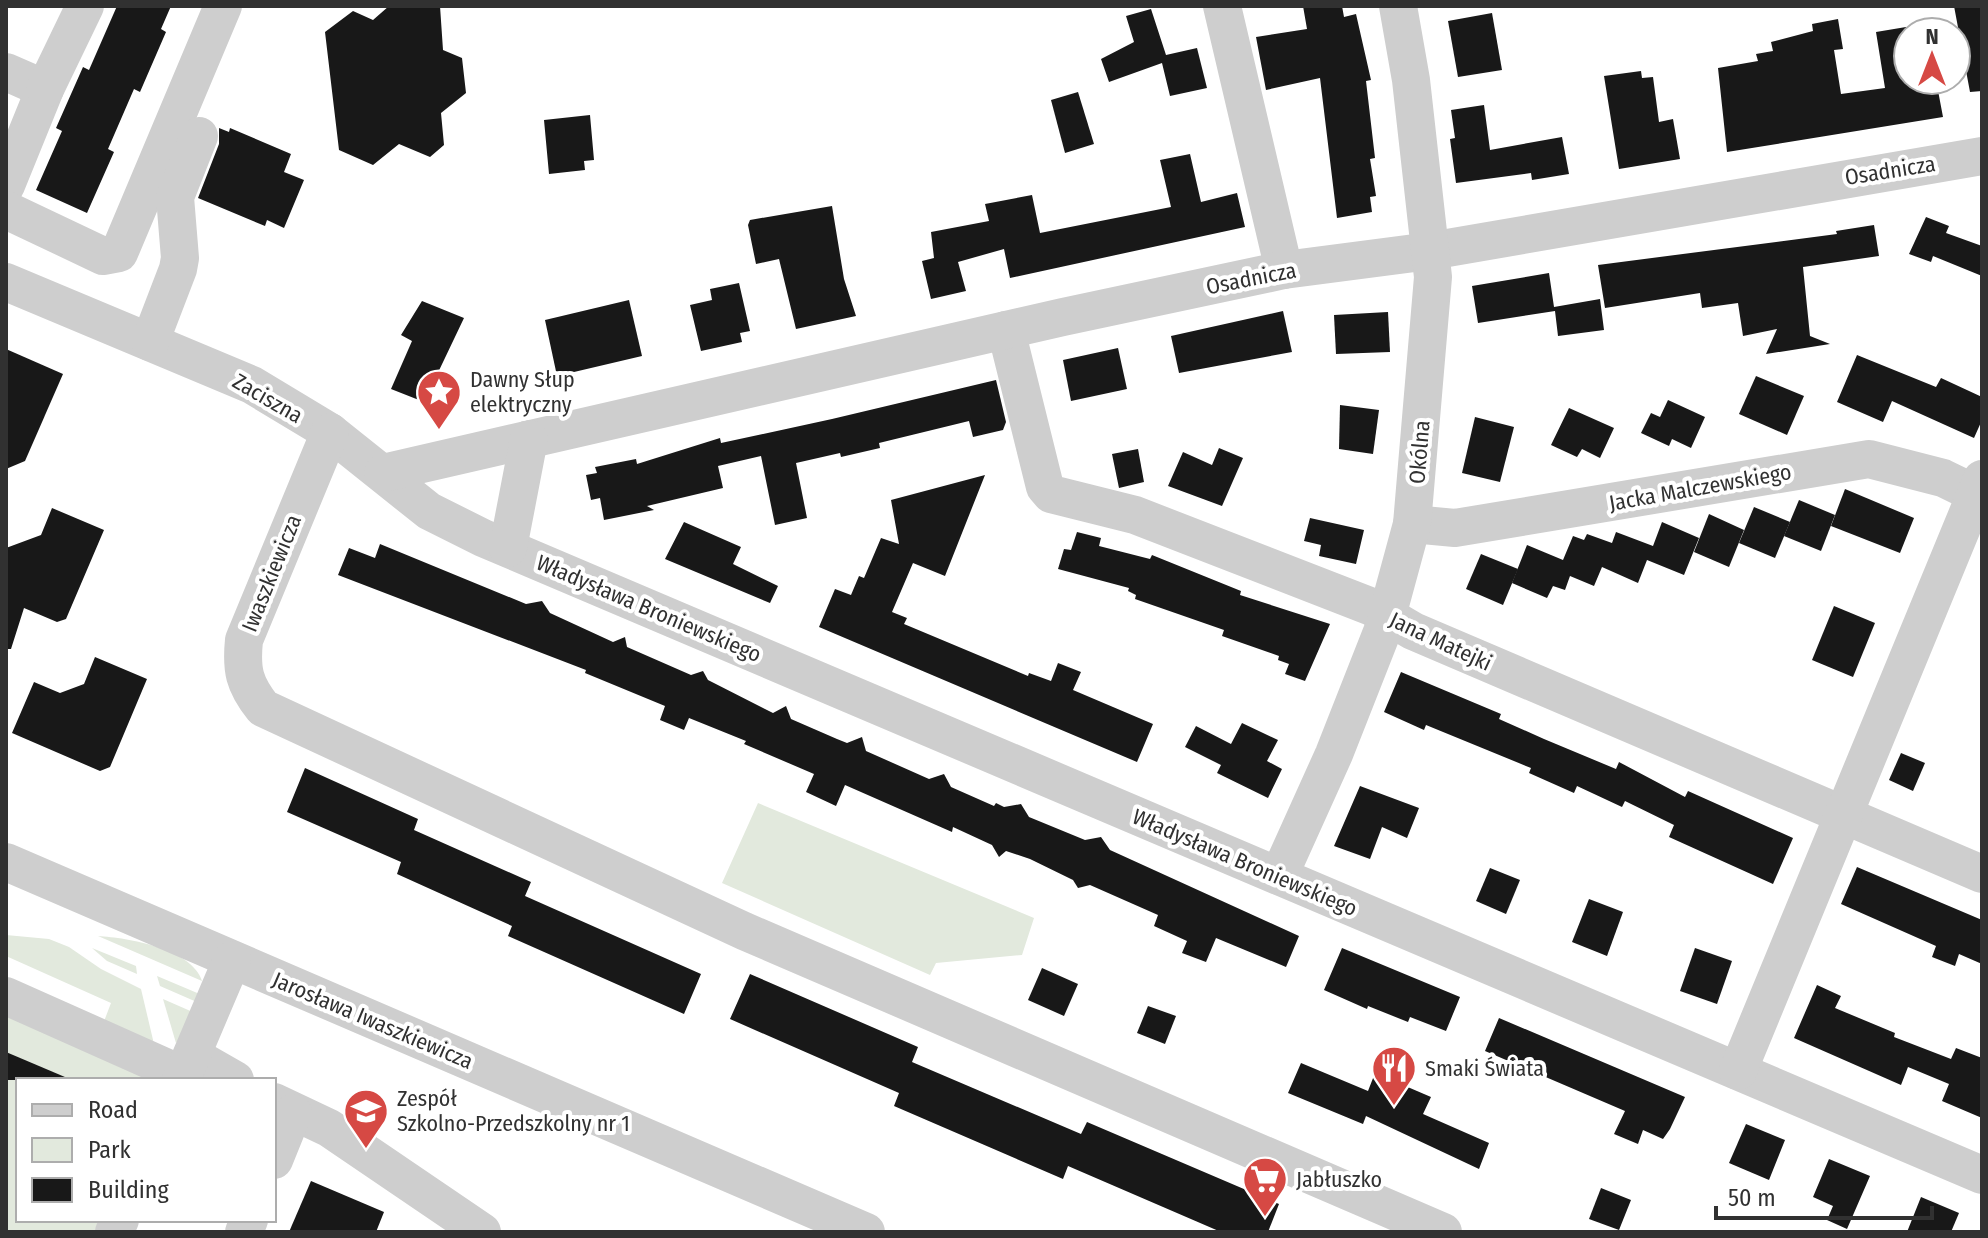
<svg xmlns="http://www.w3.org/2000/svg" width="1988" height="1238" viewBox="0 0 1988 1238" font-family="'Fira Sans Condensed',sans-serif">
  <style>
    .green { fill: #e2e9dd }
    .building { fill: #181818 }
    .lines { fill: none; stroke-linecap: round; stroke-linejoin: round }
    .minor { stroke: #cecece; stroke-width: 38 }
    .labels { text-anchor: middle; stroke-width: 8; stroke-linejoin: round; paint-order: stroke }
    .street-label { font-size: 22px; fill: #313131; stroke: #fff }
    .poi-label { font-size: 22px; fill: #313131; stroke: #fff; text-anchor: start }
  </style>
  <rect width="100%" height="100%" fill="#fff"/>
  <g class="green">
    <path d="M758 803 1034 918 1022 955 936 963 930 975 722 883Z"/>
    <path d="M6 935 49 939 69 947 101 969 141 989 154 1044 103 1024 111 1003 6 956Z"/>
    <path d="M98 936C128 938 191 948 202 981Z"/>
    <path d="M92 948 136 966 137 974 107 961Z"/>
    <path d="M157 976 202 995 199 1003 160 986Z"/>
    <path d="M163 999 195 1013 176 1043Z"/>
    <path d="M6 1016 152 1080H18V1220H100L95 1232H6Z"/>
  </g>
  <g class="building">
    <path d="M117 6H171L161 29 166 32 140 92 134 89 108 149 114 152 87 213 36 190 62 131 56 128 83 67 89 70Z"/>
    <path d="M389 6H440L443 50 462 58 466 93 441 113 444 145 430 157 399 144 373 165 339 150 325 32 353 11 373 20Z"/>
    <path d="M1303 6H1342L1344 17 1356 14 1371 80 1366 81 1375 158 1370 159 1376 196 1370 197 1372 212 1337 218 1320 78 1266 90 1256 37 1307 29Z"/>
    <path d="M1954 6H1982V91L1970 92Z"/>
    <path d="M1151 9 1166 55 1197 48 1207 88 1170 96 1162 63 1109 82 1101 59 1134 42 1126 16Z"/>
    <path d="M1492 13 1502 70 1458 77 1448 21Z"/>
    <path d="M1838 19 1843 49 1834 50 1841 94 1885 88 1876 32 1906 27 1908 80H1936L1943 117 1727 152 1718 68 1758 61 1756 54 1773 51 1771 42 1813 31 1812 24Z"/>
    <path d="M1641 71 1642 78 1653 77 1659 122 1673 119 1680 159 1619 169 1604 76Z"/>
    <path d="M1078 92 1094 144 1065 153 1051 100Z"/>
    <path d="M1484 105 1490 150 1562 137 1569 174 1532 180 1531 173 1456 183 1450 139 1455 138 1451 110Z"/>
    <path d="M590 115 594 160 584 161 585 170 549 174 544 120Z"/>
    <path d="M219 128 229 132 230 128 291 154 284 172 304 180 284 228 267 220 265 226 198 198 219 144Z"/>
    <path d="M1190 154 1201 202 1237 193 1245 227 1010 278 1004 249 958 262 966 291 931 299 922 261 934 258 931 232 989 221 985 204 1032 195 1040 233 1171 207 1160 160Z"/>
    <path d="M832 206 844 279 856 316 796 329 779 259 756 264 748 225 750 220Z"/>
    <path d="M1926 217 1949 226 1946 233 1982 246V276L1933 256 1931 262 1909 254Z"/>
    <path d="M1874 225 1879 256 1803 267 1810 336 1830 344 1766 354 1777 329 1743 336 1738 303 1702 308 1700 293 1605 308 1598 265 1837 234 1836 231Z"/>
    <path d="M1549 273 1554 307 1600 299 1604 330 1558 336 1555 311 1478 323 1472 286Z"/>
    <path d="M739 283 750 331 740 333 742 342 701 351 690 305 712 300 710 289Z"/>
    <path d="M629 300 642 356 557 376 545 320Z"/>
    <path d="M422 301 464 318 424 402 391 389 412 341 401 335Z"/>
    <path d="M1283 311 1292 352 1179 373 1171 336Z"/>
    <path d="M1388 312 1390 352 1336 354 1334 315Z"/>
    <path d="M1118 348 1127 389 1071 401 1063 360Z"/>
    <path d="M6 349 63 374 25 461 6 469Z"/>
    <path d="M1857 355 1936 387 1941 378 1982 397V420L1974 438 1892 401 1883 422 1837 402Z"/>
    <path d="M1756 376 1804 396 1787 435 1739 414Z"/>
    <path d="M996 380 1006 422 1003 430 973 437 969 421 879 443 880 448 841 457 840 453 796 463 807 518 775 525 761 456 718 466 723 488 647 506 654 510 604 520 600 498 591 500 586 475 597 473 595 467 636 459 637 464 720 438 721 443 832 419Z"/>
    <path d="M1668 400 1705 417 1691 448 1672 439 1669 446 1641 433 1651 413 1660 417Z"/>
    <path d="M1340 405 1379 410 1373 454 1339 449Z"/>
    <path d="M1569 408 1614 428 1600 458 1582 449 1577 457 1551 445Z"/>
    <path d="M1475 417 1514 427 1500 482 1462 473Z"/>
    <path d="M1219 448 1243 458 1222 506 1168 486 1183 452 1212 465Z"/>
    <path d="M1138 449 1144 482 1119 488 1112 454Z"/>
    <path d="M985 475 945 576 913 563 892 612 907 618 904 624 1028 676 1029 673 1051 681 1058 663 1081 672 1073 690 1153 724 1137 762 819 627 835 589 851 595 859 576 864 578 881 538 899 544 891 500Z"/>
    <path d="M1845 489 1914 518 1900 553 1831 526Z"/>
    <path d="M1799 500 1835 515 1821 551 1784 536Z"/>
    <path d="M1754 507 1790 522 1775 558 1739 543Z"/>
    <path d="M52 508 104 530 66 619 57 622 24 608 11 649H6V548L41 535Z"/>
    <path d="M1709 514 1744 530 1729 567 1694 552Z"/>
    <path d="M1310 518 1364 530 1356 564 1319 556 1321 545 1304 541Z"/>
    <path d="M684 522 741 547 733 564 778 586 770 603 665 559Z"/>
    <path d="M1662 522 1699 538 1684 575 1647 560 1638 583 1602 567 1594 586 1570 576 1565 590 1553 586 1547 598 1512 583 1527 545 1563 560 1573 536 1584 540 1587 534 1612 543 1616 532 1653 546Z"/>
    <path d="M1077 532 1101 538 1099 546 1150 559 1152 555 1241 591 1240 595 1330 624 1305 681 1285 674 1289 664 1278 660 1279 656 1222 636 1224 630 1135 599 1136 595 1128 591 1129 588 1058 569 1064 549 1071 550Z"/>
    <path d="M380 544 526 604 542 601 550 613 613 642 625 637 627 647 691 675 703 671 708 680 773 713 786 706 791 719 837 739 847 743 862 737 866 751 929 779 944 774 951 787 994 806 996 803 1004 807 1021 804 1029 817 1085 840 1101 837 1110 850 1299 936 1286 967 1216 938 1206 962 1182 953 1187 941 1154 926 1158 915 1090 885 1078 888 1073 880 1030 859 1006 851 999 857 992 845 953 827 952 832 845 785 836 806 806 792 814 774 744 744 746 741 689 718 684 730 660 720 665 706 585 673 586 670 338 575 349 548 375 558Z"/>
    <path d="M1481 554 1518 569 1503 605 1466 589Z"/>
    <path d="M1834 606 1875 623 1853 677 1812 660Z"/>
    <path d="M95 657 147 679 110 767 100 771 12 733 34 682 60 693 84 684Z"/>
    <path d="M1401 672 1501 714 1499 719 1544 739 1616 769 1619 762 1685 797 1688 791 1793 838 1773 884 1669 837 1674 825 1625 801 1622 807 1577 786 1574 793 1529 773 1531 768 1426 725 1424 730 1384 712Z"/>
    <path d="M1242 723 1278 740 1267 761 1282 769 1268 798 1217 773 1221 765 1185 747 1196 726 1231 744Z"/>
    <path d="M1901 753 1925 763 1913 791 1889 780Z"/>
    <path d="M305 768 418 819 414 830 531 882 525 896 701 974 684 1014 508 936 512 926 397 874 401 862 287 812Z"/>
    <path d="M1360 786 1419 808 1407 838 1382 827 1370 859 1334 846Z"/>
    <path d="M1857 867 1982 920V964L1959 954 1955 966 1932 957 1936 946 1841 904Z"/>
    <path d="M1490 868 1520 880 1506 914 1476 901Z"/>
    <path d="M1589 899 1623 912 1607 956 1572 942Z"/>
    <path d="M1342 948 1460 997 1446 1031 1410 1017 1408 1022 1368 1006 1367 1009 1324 990Z"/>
    <path d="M1695 948 1732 961 1717 1004 1680 991Z"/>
    <path d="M1042 968 1078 984 1064 1016 1028 1000Z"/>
    <path d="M750 974 918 1047 912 1062 1081 1134 1087 1122 1279 1204 1268 1232H1221L1068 1166 1063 1179 894 1106 899 1093 730 1019Z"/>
    <path d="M1817 985 1841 996 1835 1008 1895 1033 1894 1037 1951 1059 1956 1048 1982 1058V1118L1942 1101 1949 1084 1908 1067 1901 1085 1794 1038Z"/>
    <path d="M1148 1006 1176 1016 1165 1044 1137 1033Z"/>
    <path d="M1499 1018 1685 1097 1670 1129 1663 1139 1643 1130 1638 1144 1614 1134 1625 1111 1485 1051Z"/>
    <path d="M6 1052 72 1080H6Z"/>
    <path d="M1301 1063 1368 1091 1375 1073 1431 1097 1423 1114 1489 1143 1479 1169 1366 1116 1363 1124 1288 1093Z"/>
    <path d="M1746 1124 1785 1140 1769 1180 1729 1163Z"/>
    <path d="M1829 1159 1870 1176 1847 1229 1827 1220 1833 1206 1813 1197Z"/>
    <path d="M311 1181 384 1212 376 1232H289Z"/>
    <path d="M1601 1188 1631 1200 1619 1230 1589 1219Z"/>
    <path d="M1921 1197 1959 1213 1951 1232H1907Z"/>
  </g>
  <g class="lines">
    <g class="minor">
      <path d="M1222 6 1284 270"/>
      <path d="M6 72 45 89 6 185"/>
      <path d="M45 89 85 6"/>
      <path d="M6 210 103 256 119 253 223 6"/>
      <path d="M6 282 252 385 330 432 429 511 483 538 1982 1175"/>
      <path d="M1006 330 1045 487 1051 494 1135 515 1372 607 1413 631 1982 874"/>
      <path d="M150 342 178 269 180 258 175 197 199 136"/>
      <path d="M330 432 244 640C241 670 244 684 263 708L744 931 1443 1232"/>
      <path d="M383 473 1063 317 1284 270 1430 251 1982 156"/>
      <path d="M1412 524 1455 528 1869 459 1943 478 1982 497"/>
      <path d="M508 548 529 439"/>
      <path d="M6 862 866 1232"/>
      <path d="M1279 876 1334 754 1384 627 1412 524 1433 277 1411 80 1398 6"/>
      <path d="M6 996 183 1075"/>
      <path d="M193 1056 235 1080"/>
      <path d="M1738 1071 1982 479"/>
      <path d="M181 1080 232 960"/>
      <path d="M274 1102 329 1128 482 1232"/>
      <path d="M274 1160 293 1113"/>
      <path d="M114 1232 120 1220"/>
      <path d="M244 1232 249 1220"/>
    </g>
  </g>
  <defs>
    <g id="sight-pin" transform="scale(2.3)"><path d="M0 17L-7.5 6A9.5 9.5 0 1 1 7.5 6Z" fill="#d64944" stroke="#fff"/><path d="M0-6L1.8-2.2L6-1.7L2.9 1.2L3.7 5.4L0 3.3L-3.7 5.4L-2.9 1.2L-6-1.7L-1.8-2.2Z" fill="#fff"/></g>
    <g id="restaurant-pin" transform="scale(2.3)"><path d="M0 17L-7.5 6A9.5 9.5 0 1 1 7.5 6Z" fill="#d64944" stroke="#fff"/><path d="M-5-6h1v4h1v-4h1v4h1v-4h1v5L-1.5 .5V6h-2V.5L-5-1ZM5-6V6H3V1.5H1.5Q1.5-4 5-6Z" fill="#fff"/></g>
    <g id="school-pin" transform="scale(2.3)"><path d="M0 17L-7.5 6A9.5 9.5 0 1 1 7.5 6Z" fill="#d64944" stroke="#fff"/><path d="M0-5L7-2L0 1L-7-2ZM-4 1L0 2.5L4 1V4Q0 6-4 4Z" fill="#fff"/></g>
    <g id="supermarket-pin" transform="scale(2.3)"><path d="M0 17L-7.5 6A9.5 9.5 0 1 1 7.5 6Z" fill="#d64944" stroke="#fff"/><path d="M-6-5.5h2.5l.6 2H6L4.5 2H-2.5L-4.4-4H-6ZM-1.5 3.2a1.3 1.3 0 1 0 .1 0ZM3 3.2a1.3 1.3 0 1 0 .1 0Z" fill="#fff"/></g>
  </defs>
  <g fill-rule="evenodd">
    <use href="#sight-pin" x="439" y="392"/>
    <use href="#restaurant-pin" x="1394" y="1068"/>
    <use href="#school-pin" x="366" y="1111"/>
    <use href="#supermarket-pin" x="1265" y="1179"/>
  </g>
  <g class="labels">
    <g class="street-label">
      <text transform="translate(1890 170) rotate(-9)" y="8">Osadnicza</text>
      <text transform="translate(1251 278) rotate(-11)" y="8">Osadnicza</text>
      <text transform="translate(268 398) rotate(30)" y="8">Zaciszna</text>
      <text transform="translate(1419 452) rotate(-85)" y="8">Okólna</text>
      <text transform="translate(1700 487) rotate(-10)" y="8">Jacka Malczewskiego</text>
      <text transform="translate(271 573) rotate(-68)" y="8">Iwaszkiewicza</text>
      <text transform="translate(649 608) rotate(23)" y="8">Władysława Broniewskiego</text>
      <text transform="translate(1441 641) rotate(25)" y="8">Jana Matejki</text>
      <text transform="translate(1245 862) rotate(23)" y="8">Władysława Broniewskiego</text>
      <text transform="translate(373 1020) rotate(23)" y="8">Jarosława Iwaszkiewicza</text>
    </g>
    <g class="poi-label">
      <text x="470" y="387">Dawny Słup<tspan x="470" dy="25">elektryczny</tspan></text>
      <text x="1425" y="1076">Smaki Świata</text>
      <text x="397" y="1106">Zespół<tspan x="397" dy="25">Szkolno-Przedszkolny nr 1</tspan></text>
      <text x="1296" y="1187">Jabłuszko</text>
    </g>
  </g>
  <rect width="1988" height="1238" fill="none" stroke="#313131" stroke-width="16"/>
  <rect x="16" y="1078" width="260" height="144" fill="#ffffff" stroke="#adadad" stroke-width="2"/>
  <rect x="32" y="1104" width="40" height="12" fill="#cecece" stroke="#adadad" stroke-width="2"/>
  <text x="88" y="1118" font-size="24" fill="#313131">Road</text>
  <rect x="32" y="1138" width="40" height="24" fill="#e2e9dd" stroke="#adadad" stroke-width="2"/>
  <text x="88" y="1158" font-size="24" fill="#313131">Park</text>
  <rect x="32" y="1178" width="40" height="24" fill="#181818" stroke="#adadad" stroke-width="2"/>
  <text x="88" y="1198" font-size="24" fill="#313131">Building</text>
  <g transform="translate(1932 56)"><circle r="38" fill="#ffffff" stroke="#adadad" stroke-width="2"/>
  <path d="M0-6L14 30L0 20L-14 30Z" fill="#d64944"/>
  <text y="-12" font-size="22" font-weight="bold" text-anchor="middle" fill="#313131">N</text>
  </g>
  <path d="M1716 1206v12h216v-12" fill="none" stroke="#313131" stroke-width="4"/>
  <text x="1728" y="1206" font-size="24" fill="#313131" stroke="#ffffff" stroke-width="6" paint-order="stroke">50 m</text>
</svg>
